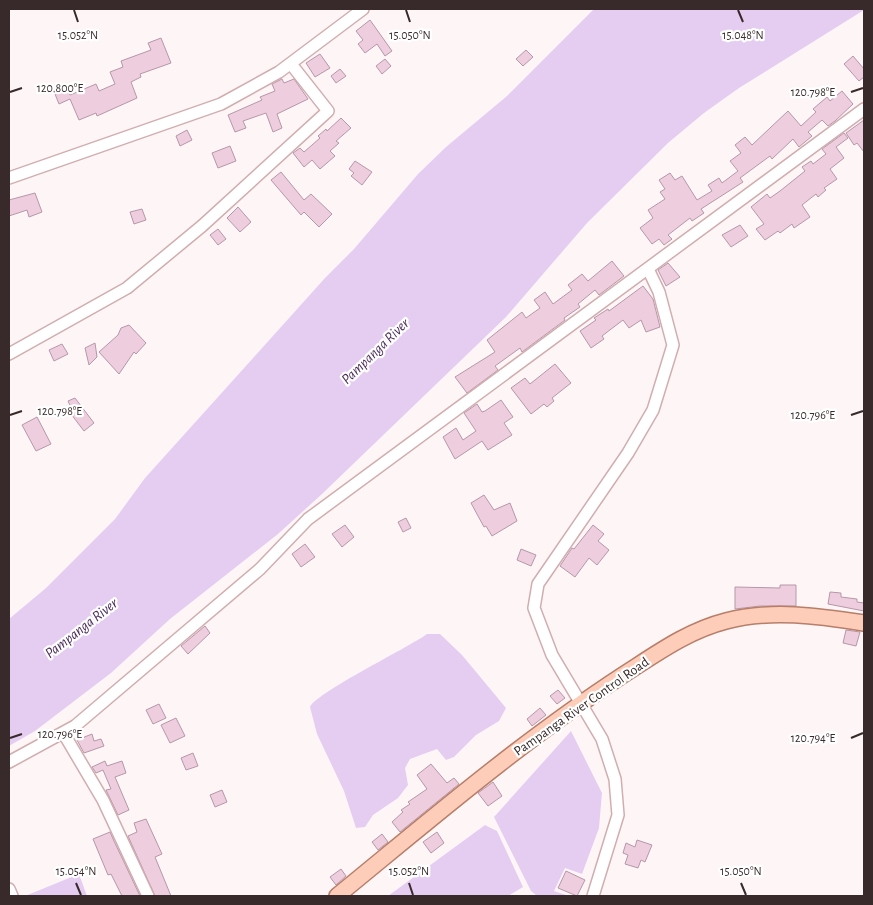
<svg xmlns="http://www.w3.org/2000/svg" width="873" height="905" viewBox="0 0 873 905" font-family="'Alegreya Sans',sans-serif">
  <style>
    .water { fill: #e5cdf2 }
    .building { fill: #eecddf; stroke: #b697a8 }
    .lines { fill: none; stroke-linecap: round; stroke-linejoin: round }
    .minor-casing { stroke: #d2adb0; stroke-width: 14 }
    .major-casing { stroke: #b77e69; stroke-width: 18 }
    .minor { stroke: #fff; stroke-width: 11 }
    .major { stroke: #fdcdb9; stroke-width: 15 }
    .ticks { fill: none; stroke: #38292a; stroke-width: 2 }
    .labels { text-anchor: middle; stroke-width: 4.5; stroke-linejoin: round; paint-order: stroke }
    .street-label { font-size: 14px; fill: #38292a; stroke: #fff }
    .water-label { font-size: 15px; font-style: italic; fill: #4b2c5a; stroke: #fff }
    .ticks-label { font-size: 12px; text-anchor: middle; fill: #38292a; stroke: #fff; stroke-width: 4.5; stroke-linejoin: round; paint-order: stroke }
  </style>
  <rect width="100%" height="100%" fill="#fef6f6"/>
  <g class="water">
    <path d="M594 9 864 10 739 88 704 113 668 143 587 223 506 317 322 494 278 534 170 619 111 673 35 731 9 746V619L46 588 115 519 145 478 325 278 354 249 418 174 446 147 507 96Z"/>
    <path d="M427 634H440L462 655 506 708 499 721 476 735 454 757 446 760 437 749 410 759 405 768 408 785 398 798 373 815 365 827 356 828 344 791 317 734 310 707C317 692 406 649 427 634Z"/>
    <path d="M571 731 602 793 599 828 582 874 565 868 554 891 569 896H537L531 891 494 817Z"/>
    <path d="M485 825 497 831 523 887 508 896H388Z"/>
    <path d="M79 874 87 896H25Z"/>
  </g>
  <g class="building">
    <path d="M370 20 392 51 385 56 377 44 365 53 358 44 363 40 356 31Z"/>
    <path d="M161 38 171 63 140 74 141 77 131 82 137 98 97 116 96 113 79 120 70 99 59 104 53 89 65 84 70 95 96 84 99 91 115 84 110 72 123 67 121 61 151 50 148 43Z"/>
    <path d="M526 50 533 57 523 66 516 59Z"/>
    <path d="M320 54 330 68 315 77 306 63Z"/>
    <path d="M853 56 864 69V77L859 81 844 64Z"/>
    <path d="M385 59 391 66 382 74 376 66Z"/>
    <path d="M340 69 346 76 336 83 331 76Z"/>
    <path d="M282 79 284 83 294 79 308 99 277 114 282 128 273 132 266 113 243 121 246 128 235 132 228 115 262 100 260 97 275 91 272 84Z"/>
    <path d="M842 91 853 104 835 121 828 126 822 120 808 132 812 136 799 147 793 139 772 159 770 156 740 178 743 182 701 209 704 213 692 221 690 218 668 235 672 239 664 245 659 239 652 244 640 228 653 218 648 210 665 199 660 192 665 189 659 180 670 173 675 180 682 176 697 200 712 191 708 185 719 178 722 183 738 171 730 161 741 153 735 145 745 137 752 145 788 111 801 126 816 112 813 109 827 97 830 101Z"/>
    <path d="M341 118 351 128 336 141 339 143 330 151 335 156 320 169 312 160 304 167 293 153 300 148 304 152 320 138 318 136 326 129 327 131Z"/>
    <path d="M864 120V152L857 143 854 145 846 133Z"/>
    <path d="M187 130 192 140 180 146 176 136Z"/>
    <path d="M844 133 848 138 836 147 844 158 830 169 837 179 824 188 826 190 818 197 816 194 802 205 810 217 794 228 792 224 780 233 778 231 765 240 756 229 764 224 751 207 767 194 770 198 780 191 805 171 802 167 811 161 813 164 826 154 822 149Z"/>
    <path d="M230 146 236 161 218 168 212 153Z"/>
    <path d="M355 161 372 172 362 185 351 176 354 173 349 169Z"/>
    <path d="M281 172 304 200 311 194 332 214 319 227 304 212 301 215 271 180Z"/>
    <path d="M35 193 42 212 29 217 27 210 9 216V200Z"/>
    <path d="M238 207 251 222 240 232 227 218Z"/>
    <path d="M142 209 146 220 134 224 130 212Z"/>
    <path d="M740 225 748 236 731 247 722 235Z"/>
    <path d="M218 229 226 239 218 245 210 235Z"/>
    <path d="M612 261 624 276 599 295 595 290 578 304 580 307 564 318 565 320 522 352 520 348 495 366 498 370 467 393 455 377 495 352 487 340 522 312 526 318 540 308 534 300 545 292 553 304 572 290 568 285 582 274 588 281Z"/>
    <path d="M668 263 680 277 666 286 658 270Z"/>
    <path d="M643 286 653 299 660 327 646 332 641 320 629 328 623 320 602 336 604 339 591 348 580 331 596 320 594 318 608 309 609 311Z"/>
    <path d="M129 325 146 343 136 354 134 352 119 374 99 352 118 335 121 328Z"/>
    <path d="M95 343 97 357 89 365 85 348Z"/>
    <path d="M62 344 68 354 54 361 49 350Z"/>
    <path d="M555 364 571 383 552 398 554 401 547 407 544 404 531 414 511 388 525 378 530 384Z"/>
    <path d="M75 398 94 423 84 431 71 414 73 412 68 401Z"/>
    <path d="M501 400 513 417 504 423 512 435 488 450 482 441 455 459 443 437 456 428 463 440 476 431 464 413 477 404 482 412 485 411Z"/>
    <path d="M37 417 51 444 36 451 22 425Z"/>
    <path d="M484 495 494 510 510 503 517 521 492 536 486 526 484 527 471 503Z"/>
    <path d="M406 518 411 528 403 532 398 522Z"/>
    <path d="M345 525 354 537 342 547 332 534Z"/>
    <path d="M593 525 604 534 598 541 609 550 597 565 589 558 575 577 560 566 572 548 574 549Z"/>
    <path d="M305 544 315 557 301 567 292 554Z"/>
    <path d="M521 549 536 555 531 566 517 560Z"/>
    <path d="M780 585H796V606H760L735 609V587L780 588Z"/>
    <path d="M830 592 841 593V597L857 599V602L864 603V611L828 604Z"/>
    <path d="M205 626 210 633 188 654 181 646Z"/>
    <path d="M846 630 860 632 856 646 843 643Z"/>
    <path d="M558 690 565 698 557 704 550 696Z"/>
    <path d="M159 704 166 718 153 724 146 710Z"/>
    <path d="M540 708 546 715 532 726 527 719Z"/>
    <path d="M176 718 185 736 170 743 161 725Z"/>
    <path d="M92 734 94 741 101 739 104 746 84 753 77 740Z"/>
    <path d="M193 753 198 766 186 770 181 758Z"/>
    <path d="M105 761 107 766 122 761 126 773 115 777 129 810 118 815 106 790 111 789 103 770 96 773 92 767Z"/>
    <path d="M431 764 447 783 454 778 459 784 400 832 392 822 403 812 401 810 410 804 408 802 427 789 417 775Z"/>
    <path d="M493 782 502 796 488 806 478 793Z"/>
    <path d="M222 790 227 802 215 807 210 795Z"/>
    <path d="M146 819 162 854 155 857 171 896H155L128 836 137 832 134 823Z"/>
    <path d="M110 832 114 841 140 896H122L111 874 108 875 93 839Z"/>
    <path d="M437 832 444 843 431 853 423 842Z"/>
    <path d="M382 834 388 842 378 850 372 842Z"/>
    <path d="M637 840 652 845 645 862 641 860 638 868 625 864 628 855 623 853 626 843 635 847Z"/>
    <path d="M341 869 346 876 336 885 330 877Z"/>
    <path d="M566 871 585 880 577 896 558 888Z"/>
  </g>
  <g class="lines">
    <g class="minor-casing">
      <g id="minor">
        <path d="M9 178 221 104 279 72 363 9"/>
        <path d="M9 354 127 288 202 226 328 111 291 64"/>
        <path d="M64 734 103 800 148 896"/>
        <path d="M9 762 75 726 260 569 308 519 864 109"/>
        <path d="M9 889 12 896"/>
        <path d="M593 896 618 815 615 779 602 739 552 655 534 608 538 584 628 453 653 410 673 345 659 292 648 269"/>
      </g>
    </g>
    <g class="major-casing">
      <path id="major" d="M337 896C430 820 522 741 623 675 656 654 687 631 726 621 771 609 819 616 864 623"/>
    </g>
    <use href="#minor" class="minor"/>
    <use href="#major" class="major"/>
  </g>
  <path class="ticks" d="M74 10 78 22M406 10 410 22M738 10 743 22M10 92 22 88M851 92 863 88M10 415 22 411M851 415 863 411M10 738 22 734M851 738 863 733M76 883 81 895M409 883 413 895M741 883 746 895"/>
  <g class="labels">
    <g class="street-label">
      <text transform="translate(581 706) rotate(-35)" y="5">Pampanga River Control Road</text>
    </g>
    <g class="water-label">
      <text transform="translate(375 351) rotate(-44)" y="5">Pampanga River</text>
      <text transform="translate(81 628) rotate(-38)" y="5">Pampanga River</text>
    </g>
  </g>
  <g class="ticks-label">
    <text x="78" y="39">15.052°N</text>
    <text x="410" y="39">15.050°N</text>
    <text x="743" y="39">15.048°N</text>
    <text x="60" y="92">120.800°E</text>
    <text x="813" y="96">120.798°E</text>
    <text x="60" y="415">120.798°E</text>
    <text x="813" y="419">120.796°E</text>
    <text x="60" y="738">120.796°E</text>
    <text x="813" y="742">120.794°E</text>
    <text x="76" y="875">15.054°N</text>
    <text x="409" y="875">15.052°N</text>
    <text x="741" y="875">15.050°N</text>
  </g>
  <rect width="873" height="905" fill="none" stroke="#38292a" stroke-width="20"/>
</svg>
